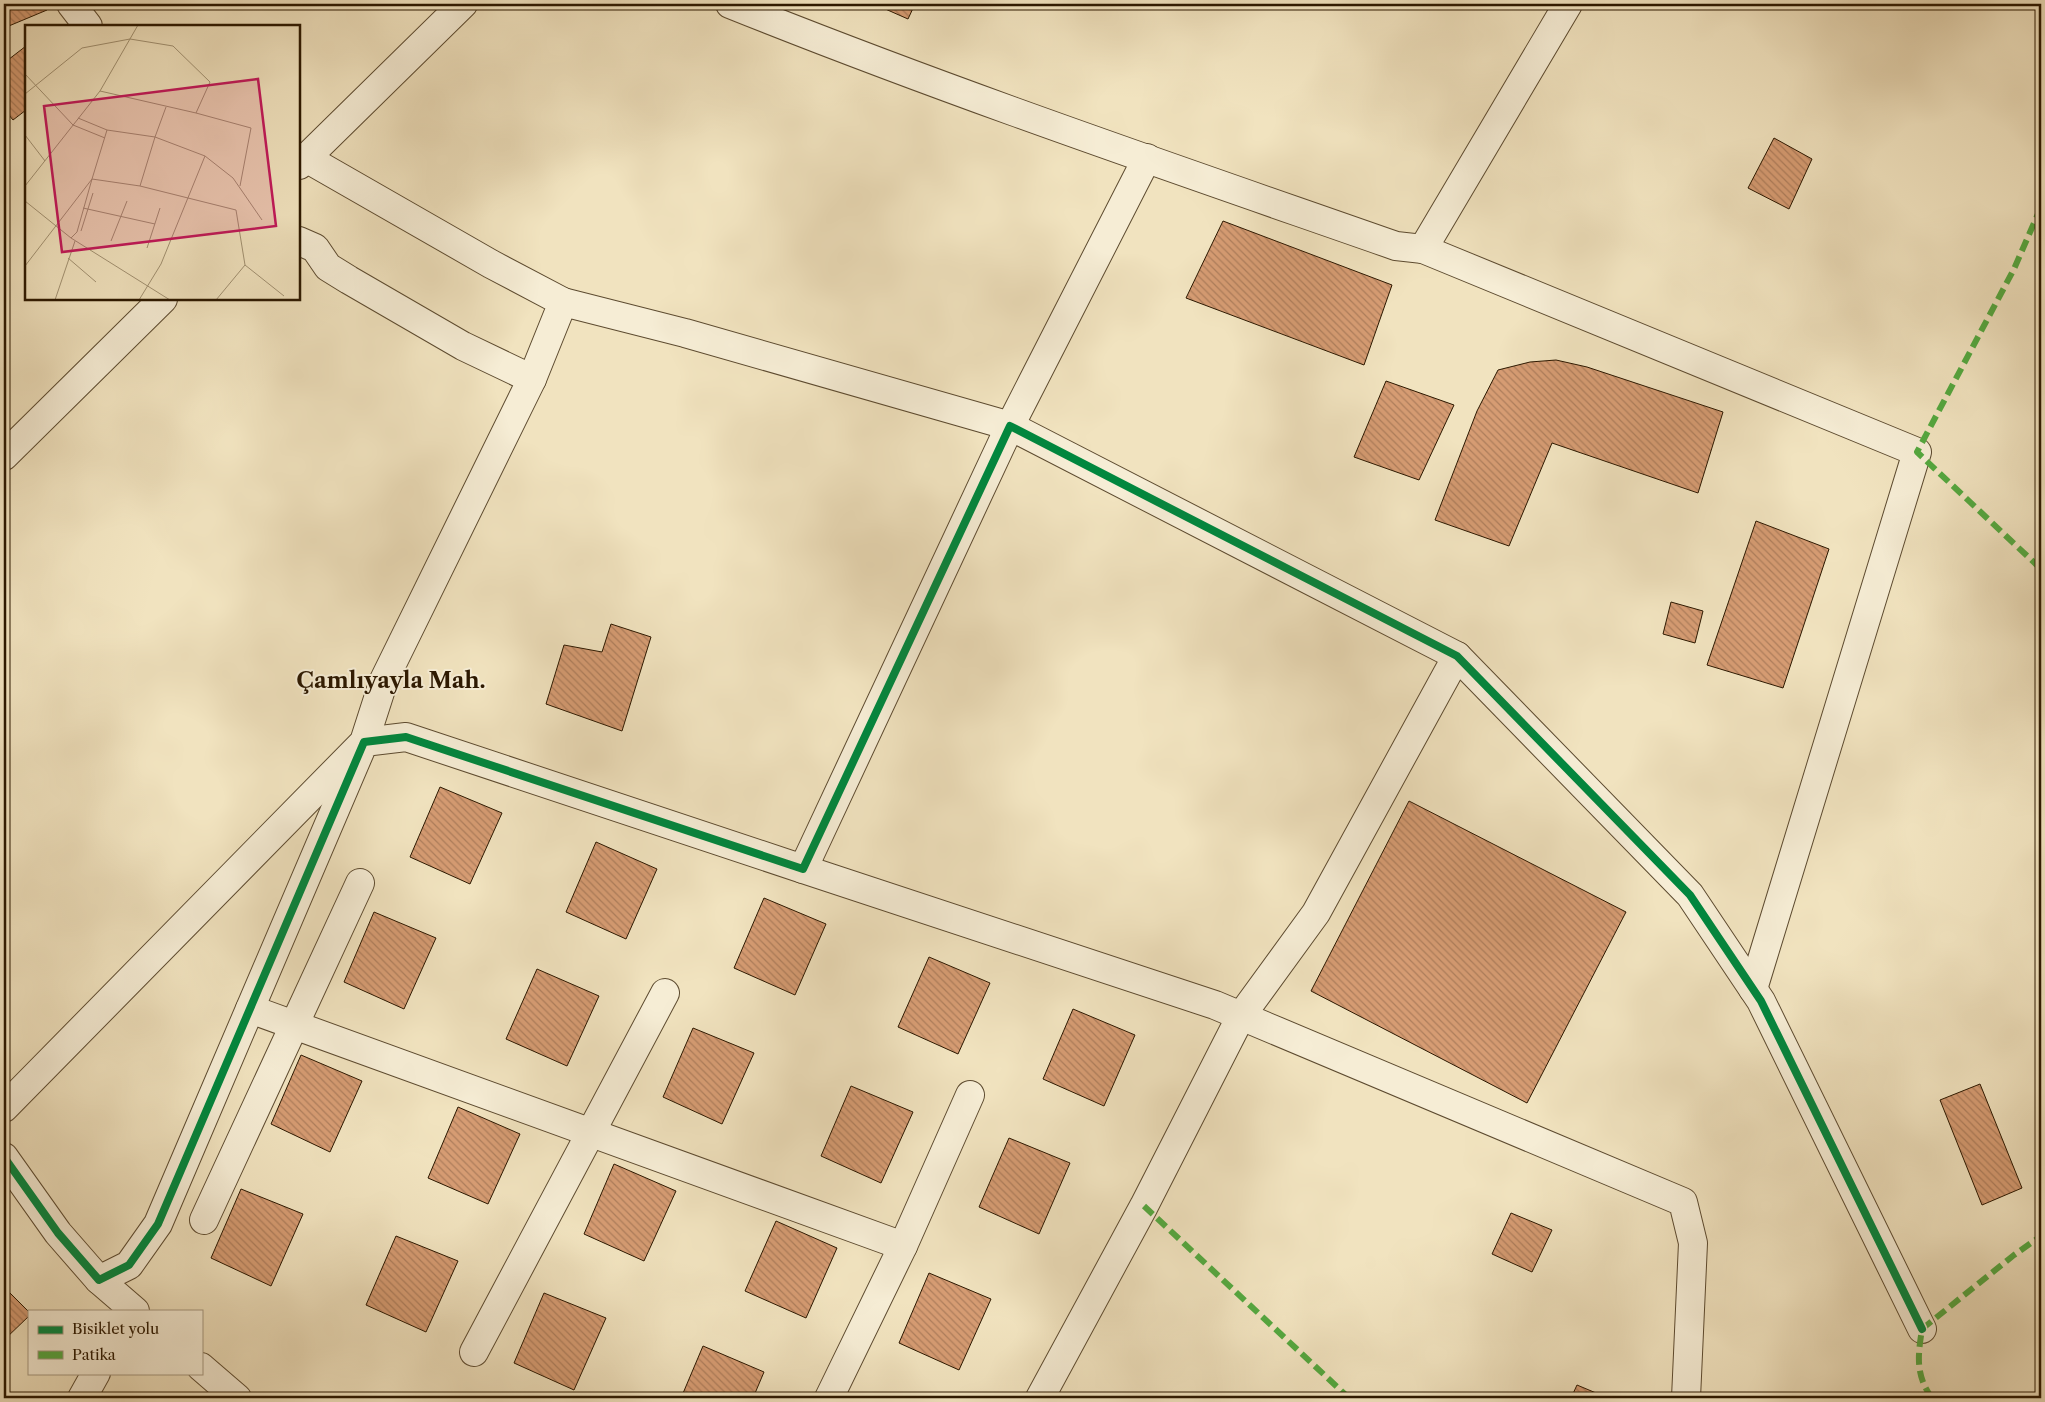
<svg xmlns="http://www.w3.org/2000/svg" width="2045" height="1402" viewBox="0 0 2045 1402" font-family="'Libre Caslon Text',serif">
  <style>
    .building { fill: url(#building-back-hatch); stroke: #2c1800 }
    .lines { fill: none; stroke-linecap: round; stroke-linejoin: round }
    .minor-casing { stroke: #5d4b30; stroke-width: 30 }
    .minor { stroke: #f6edd5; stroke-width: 28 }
    .quiet { stroke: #54a940; stroke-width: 6; stroke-dasharray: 12 6; stroke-linecap: butt }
    .cycleway-casing { stroke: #f6edd5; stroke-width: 11 }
    .cycleway { stroke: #00873e; stroke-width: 8 }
    .labels { text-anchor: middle; stroke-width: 4; stroke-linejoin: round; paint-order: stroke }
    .district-label { font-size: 22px; font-weight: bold; fill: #2c1800; stroke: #f6edd5 }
    .inset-road { fill: none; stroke: #a29273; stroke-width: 1 }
    .view { fill: #c2185b; fill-opacity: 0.15; stroke: #c2185b; stroke-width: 2.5 }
    .inset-edge { fill: none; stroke: #2c1800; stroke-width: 2.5 }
  </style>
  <defs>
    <pattern id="building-back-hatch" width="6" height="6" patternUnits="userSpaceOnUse" patternTransform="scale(1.25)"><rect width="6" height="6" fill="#d69c73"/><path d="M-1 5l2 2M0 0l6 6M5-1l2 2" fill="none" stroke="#ae7e5c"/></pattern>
  </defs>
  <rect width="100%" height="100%" fill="#f1e3bf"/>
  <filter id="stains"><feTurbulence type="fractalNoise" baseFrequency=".004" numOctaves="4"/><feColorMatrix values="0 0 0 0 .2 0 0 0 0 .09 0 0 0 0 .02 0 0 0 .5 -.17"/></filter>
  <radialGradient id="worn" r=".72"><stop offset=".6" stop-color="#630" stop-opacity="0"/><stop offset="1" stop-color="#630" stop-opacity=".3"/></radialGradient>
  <g class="building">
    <path d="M4 4H44L47 10 4 28Z"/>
    <path d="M874 4H915L908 19Z"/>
    <path d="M26 46V110L13 120 4 109V63Z"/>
    <path d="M1774 138 1812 159 1789 209 1748 188Z"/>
    <path d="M1223 221 1392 285 1364 365 1186 298Z"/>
    <path d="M1556 360 1587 367 1723 412 1698 493 1552 443 1509 546 1435 520 1477 411 1498 370 1530 362Z"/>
    <path d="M1386 381 1454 405 1419 480 1354 457Z"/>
    <path d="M1756 521 1829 549 1783 688 1707 665Z"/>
    <path d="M1671 602 1703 611 1695 643 1663 634Z"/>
    <path d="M611 624 651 637 622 731 546 704 564 645 602 652Z"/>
    <path d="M440 787 502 813 470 884 410 857Z"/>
    <path d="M1409 801 1626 912 1527 1103 1311 991Z"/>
    <path d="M596 842 657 869 626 939 566 912Z"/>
    <path d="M764 898 826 924 795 995 734 968Z"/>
    <path d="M374 912 436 938 404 1009 344 982Z"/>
    <path d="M929 957 990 983 958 1054 898 1027Z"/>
    <path d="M537 969 599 996 567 1066 506 1039Z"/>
    <path d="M1073 1009 1135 1035 1104 1106 1043 1079Z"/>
    <path d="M693 1028 754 1053 722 1124 663 1097Z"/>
    <path d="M301 1055 362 1081 330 1152 271 1124Z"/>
    <path d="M1980 1084 2022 1188 1982 1205 1940 1100Z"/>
    <path d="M851 1086 913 1112 881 1183 821 1156Z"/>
    <path d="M458 1107 520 1134 488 1204 428 1178Z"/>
    <path d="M1009 1138 1070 1163 1039 1234 979 1207Z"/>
    <path d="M614 1164 676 1191 644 1261 584 1234Z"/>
    <path d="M241 1189 303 1214 271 1286 211 1258Z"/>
    <path d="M1511 1213 1552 1230 1532 1272 1492 1254Z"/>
    <path d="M776 1221 837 1248 806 1318 745 1291Z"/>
    <path d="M396 1236 458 1261 426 1332 366 1305Z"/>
    <path d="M929 1273 991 1299 959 1370 899 1343Z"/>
    <path d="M4 1287 29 1312V1316L4 1340Z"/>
    <path d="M544 1293 606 1318 574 1390 514 1363Z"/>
    <path d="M703 1346 764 1372 753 1398H681Z"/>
    <path d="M1577 1385 1608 1398H1571Z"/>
  </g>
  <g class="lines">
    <g class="minor-casing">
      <g id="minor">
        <path d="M71 4 88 26"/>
        <path d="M730 4C949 92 1173 168 1396 246L1423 249 1568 4"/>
        <path d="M299 165 463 4"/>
        <path d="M299 241 315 248 328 267 349 280 463 346 532 379"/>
        <path d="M1423 249 1917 452 1753 989"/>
        <path d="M563 302 685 333 1010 426 1147 158"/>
        <path d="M4 456 163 299"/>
        <path d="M803 869 1215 1005 1683 1202 1693 1243 1686 1398"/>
        <path d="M250 1009 903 1246"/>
        <path d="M4 1108 364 742 384 680 532 379 563 302 491 264 306 158"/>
        <path d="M4 1157 58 1233 99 1280 129 1265 158 1224 364 742 406 737 803 869 1010 426 1457 656 1690 895 1761 1001 1922 1329"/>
        <path d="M204 1220 360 883"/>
        <path d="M99 1280 135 1311"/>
        <path d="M474 1352 665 993"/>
        <path d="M201 1367 237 1398"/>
        <path d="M82 1398 96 1373"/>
        <path d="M829 1398 903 1246 970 1095"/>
        <path d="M1040 1398 1144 1206 1241 1016 1316 913 1457 656"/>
      </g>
    </g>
    <use href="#minor" class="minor"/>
    <g class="quiet">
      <path d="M2041 207 2014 269 1917 452 2041 569"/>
      <path d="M1144 1206 1349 1398"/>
      <path d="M1932 1398C1915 1375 1918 1355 1922 1329L2014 1255 2041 1236"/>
    </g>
    <g class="cycleway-casing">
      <path id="cycleway" d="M4 1157 58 1233 99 1280 129 1265 158 1224 364 742 406 737 803 869 1010 426 1457 656 1690 895 1761 1001 1922 1329"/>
    </g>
    <use href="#cycleway" class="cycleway"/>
  </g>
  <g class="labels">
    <g class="district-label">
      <text x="391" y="688">Çamlıyayla Mah.</text>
    </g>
  </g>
  <g transform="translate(25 25)">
    <rect width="275" height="275" fill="#f1e3bf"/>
    <path class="inset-road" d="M0 49 48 100 80 113M0 69 57 23 105 14 148 21 185 57 171 88 75 66M171 88 226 103 215 161M82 105 130 112 141 82M0 110 20 136M0 161 75 66 113 0M115 161 211 185 220 240 259 271M0 176 46 213 52 207 67 154 115 161 130 112 180 131 208 153 237 195M58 183 130 199M56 206 68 168M46 213 145 275M86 216 102 176M122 223 135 183M43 233 71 257M0 241 67 154 82 105 53 93M30 275 50 216M114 275 136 239 180 131M191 275 220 240"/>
    <path class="view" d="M233 54 251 201 37 227 19 81Z"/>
    <rect width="275" height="275" class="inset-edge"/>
  </g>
  <rect width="2045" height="1402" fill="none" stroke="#f1e3bf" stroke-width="20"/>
  <rect x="5" y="5" width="2035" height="1392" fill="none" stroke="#2c1800" stroke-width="2.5"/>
  <rect x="10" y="10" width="2025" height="1382" fill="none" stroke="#2c1800"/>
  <rect x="28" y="1310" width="175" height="65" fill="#f6edd5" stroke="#a59880"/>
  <rect x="38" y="1326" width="25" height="8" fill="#00873e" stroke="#a59880"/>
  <text x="72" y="1334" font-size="15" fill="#2c1800">Bisiklet yolu</text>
  <rect x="38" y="1351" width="25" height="8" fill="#54a940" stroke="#a59880"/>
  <text x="72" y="1360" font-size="15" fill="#2c1800">Patika</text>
  <rect width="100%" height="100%" filter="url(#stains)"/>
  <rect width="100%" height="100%" fill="url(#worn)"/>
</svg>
